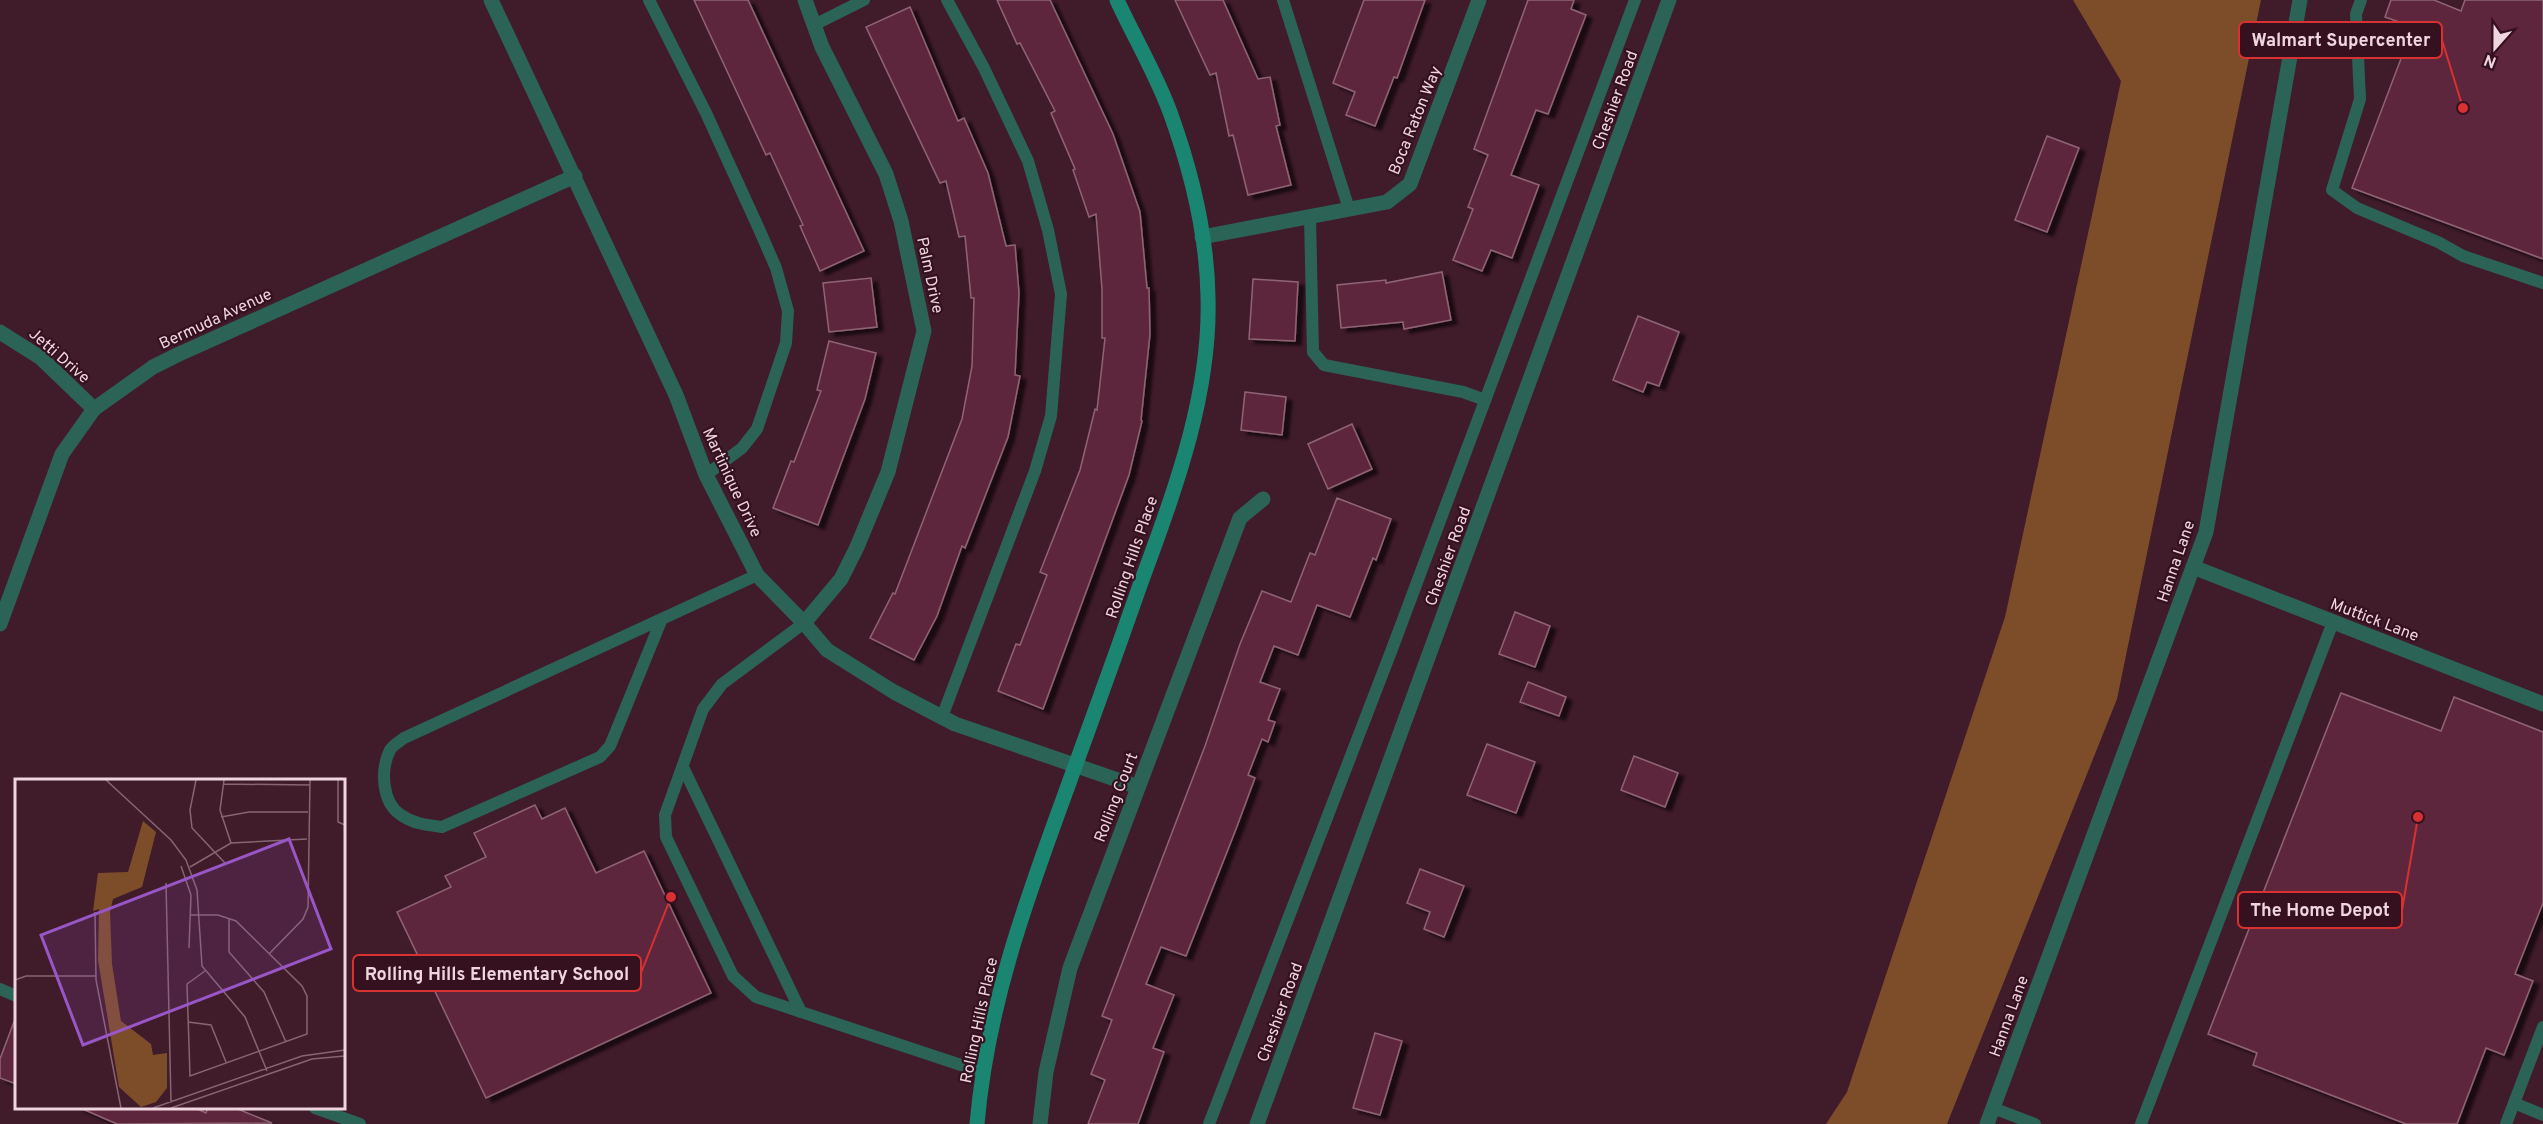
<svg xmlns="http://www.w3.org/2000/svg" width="2543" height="1124" viewBox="0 0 2543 1124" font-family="Overpass,sans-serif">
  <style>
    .forest { fill: #7d4d29 }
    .building { fill: #5d283e; stroke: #8f6473; stroke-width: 1.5; filter: url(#shadow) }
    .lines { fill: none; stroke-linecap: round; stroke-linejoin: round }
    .lane { stroke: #2b6457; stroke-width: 12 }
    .street { stroke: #2b6457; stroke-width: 15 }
    .secondary { stroke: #1a8570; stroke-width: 15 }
    .labels { text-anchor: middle; stroke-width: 4.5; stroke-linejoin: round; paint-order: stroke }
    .street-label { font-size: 16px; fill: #efd5de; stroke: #351120 }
    .inset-road { fill: none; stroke: #866572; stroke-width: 1.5 }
    .view { fill: #9856c7; fill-opacity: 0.15; stroke: #9856c7; stroke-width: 3 }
    .inset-edge { fill: none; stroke: #efd5de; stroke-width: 3 }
    .leader { fill: none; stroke: #d73131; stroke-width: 2 }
    .callout-dot { fill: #d73131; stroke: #351120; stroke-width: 2 }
    .callout { fill: #351120; stroke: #d73131; stroke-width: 2 }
    .callout-label { font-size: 18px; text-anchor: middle; font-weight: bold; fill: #efd5de }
  </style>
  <defs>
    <filter id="shadow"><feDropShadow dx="6" dy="4" stdDeviation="1.5" flood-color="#0009"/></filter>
  </defs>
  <rect width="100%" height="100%" fill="#401b2a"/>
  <path class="forest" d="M2073 0H2261L2117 699 1947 1124H1826L1847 1092 2005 617 2121 81Z"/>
  <g class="building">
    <path d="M694 0H748L864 251 820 271 800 226 803 225 770 153 766 155Z"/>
    <path d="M997 0H1050L1113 134 1140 212 1147 288H1149L1150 334 1141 420 1142 421 1129 475 1043 709 998 691 1016 644 1020 645 1047 575 1040 572 1080 470 1095 409 1097 410 1105 338H1102V289L1096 214 1089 217 1073 170 1075 169 1051 113 1055 111 1020 43 1017 44Z"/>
    <path d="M1175 0H1223L1258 79 1270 77 1280 125 1276 126 1291 185 1248 195 1233 135 1229 136 1216 73 1210 75Z"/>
    <path d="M1364 0H1425L1397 78 1394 77 1375 126 1346 115 1355 92 1333 83Z"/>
    <path d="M1528 0H1574L1571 9 1586 15 1548 114 1536 110 1511 175 1539 185 1512 258 1491 250 1482 271 1453 260 1473 209 1468 207 1488 155 1474 149Z"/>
    <path d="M2391 0H2434L2461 11 2465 0H2543V259L2352 188 2413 27 2385 17Z"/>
    <path d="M910 7 958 121 964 118 988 173 1006 246 1015 245 1019 293 1015 375 1020 376 1008 437 965 548 962 546 937 616 914 660 870 638 893 593 895 594 962 419 972 366 974 298H971L965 236 959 237 946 181 940 183 866 27Z"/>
    <path d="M2047 136 2079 148 2047 232 2015 220Z"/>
    <path d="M1442 272 1451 320 1404 329 1403 322 1341 328 1337 285 1386 280V283Z"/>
    <path d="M871 278 877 327 829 332 823 283Z"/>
    <path d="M1253 279 1298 282 1295 341 1249 339Z"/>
    <path d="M1638 316 1679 332 1659 386 1647 382 1643 392 1613 380Z"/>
    <path d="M829 341 876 353 865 399 818 525 773 508 791 461 794 462 821 391 817 390Z"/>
    <path d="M1245 392 1286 397 1282 435 1241 430Z"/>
    <path d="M1352 424 1372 469 1328 489 1308 444Z"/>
    <path d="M1337 498 1391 519 1376 560 1373 558 1350 617 1317 605 1298 655 1274 646 1260 682 1280 689 1268 720 1275 722 1268 742 1262 739 1248 775 1255 778 1236 829 1186 956 1161 947 1146 984 1174 995 1153 1048 1164 1052 1138 1124H1088L1105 1080 1091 1074 1112 1020 1102 1016 1205 746 1240 644 1262 591 1291 602 1310 553 1315 555Z"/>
    <path d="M1515 612 1550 626 1535 667 1499 654Z"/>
    <path d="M1528 682 1566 697 1559 716 1520 702Z"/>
    <path d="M2341 693 2441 731 2454 697 2543 732V903L2515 974 2533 981 2504 1055 2486 1048 2457 1124H2406L2253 1065 2257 1053 2208 1034Z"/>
    <path d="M1487 744 1535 762 1516 813 1467 795Z"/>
    <path d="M1634 756 1678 773 1665 807 1621 790Z"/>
    <path d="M535 805 542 819 565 808 596 873 644 851 711 993 486 1098 397 912 451 887 445 876 486 857 474 833Z"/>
    <path d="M1420 869 1464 886 1444 937 1424 929 1430 912 1407 903Z"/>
    <path d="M15 1019 16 1020V1084L0 1078V1059Z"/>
    <path d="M1375 1033 1402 1041 1380 1115 1353 1108Z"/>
    <path d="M78 1107H193L206 1113 208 1107H233L272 1123 117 1124Z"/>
  </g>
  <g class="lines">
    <g class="lane">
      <path d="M649 0 706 113 759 229 776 268 788 311 786 343 757 429 742 448 706 475"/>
      <path d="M1283 0 1349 209"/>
      <path d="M2361 0 2356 14 2360 99 2332 190 2357 208 2438 242 2463 256 2543 283"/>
      <path d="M814 25 864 0"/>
      <path d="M1310 217 1313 352 1324 365 1463 392 1485 400"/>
      <path d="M661 621 610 746 600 757 442 827C426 825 414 824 401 815 382 803 380 770 390 750 392 746 400 741 404 738L757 575"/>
      <path d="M804 623 722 684 703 709 665 815 666 837 733 976 756 997 982 1072"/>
      <path d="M942 717 1035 471 1051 416 1061 294 1048 230 1028 161 984 68 947 0"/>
      <path d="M683 767 801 1012"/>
      <path d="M0 989 16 996"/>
      <path d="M2514 1103 2543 1115"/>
      <path d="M315 1108 360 1124"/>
      <path d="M1993 1108 2035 1124"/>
      <path d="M1209 1124 1392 649 1635 0"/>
      <path d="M2141 1124 2333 622"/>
      <path d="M2506 1124 2543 1027"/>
    </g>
    <g class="street">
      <path d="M491 0 676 395 706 475 757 575 804 623 827 650 894 692 955 724 1138 787"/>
      <path d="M1202 237 1387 202 1410 184 1479 0"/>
      <path d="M0 332 41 358 94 409"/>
      <path d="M2193 567 2543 704"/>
      <path d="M804 623 841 579 857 547 888 472 924 331 901 221 886 174 822 47 805 0"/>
      <path d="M0 624 62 454 94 409 153 367 177 355 575 176"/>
      <path d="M1040 1124 1046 1072 1070 968 1240 518 1263 499"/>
      <path d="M1257 1124 1669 0"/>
      <path d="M1987 1124 2206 532 2300 0"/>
    </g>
    <path class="secondary" d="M977 1124C987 1008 1025 903 1065 794 1090 725 1115 657 1139 588 1173 495 1211 397 1208 297 1207 235 1191 170 1170 112 1156 74 1134 37 1117 0"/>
  </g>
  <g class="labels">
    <g class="street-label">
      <text transform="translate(1614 100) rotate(-70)" y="6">Cheshier Road</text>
      <text transform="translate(1414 120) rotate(-68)" y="6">Boca Raton Way</text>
      <text transform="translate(931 275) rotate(78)" y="6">Palm Drive</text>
      <text transform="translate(215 318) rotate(-25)" y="6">Bermuda Avenue</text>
      <text transform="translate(60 355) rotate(41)" y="6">Jetti Drive</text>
      <text transform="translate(733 482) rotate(65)" y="6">Martinique Drive</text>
      <text transform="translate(1447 556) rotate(-70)" y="6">Cheshier Road</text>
      <text transform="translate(1131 557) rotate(-71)" y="6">Rolling Hills Place</text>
      <text transform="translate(2175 561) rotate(-71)" y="6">Hanna Lane</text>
      <text transform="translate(2375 619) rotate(21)" y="6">Muttick Lane</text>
      <text transform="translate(1115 797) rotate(-69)" y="6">Rolling Court</text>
      <text transform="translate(1279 1012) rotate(-70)" y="6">Cheshier Road</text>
      <text transform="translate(2008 1016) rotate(-70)" y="6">Hanna Lane</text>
      <text transform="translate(978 1020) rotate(-78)" y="6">Rolling Hills Place</text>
    </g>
  </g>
  <g transform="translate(15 779)">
    <rect width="330" height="330" fill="#401b2a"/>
    <path d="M128 42 141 53 127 108 98 120 95 133 97 185 106 242 136 265 138 276 152 274V309L141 323 126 328 104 308 83 181 84 130 78 132 83 94 113 93Z" fill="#7d4d29"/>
    <path class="inset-road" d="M91 1 156 61 171 81 182 111 187 187 230 238 252 292M181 1 175 31 177 49 210 84M209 1 205 31 216 64M323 1V43L330 46M208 5 295 6M206 38 234 33H293M166 87 176 116 174 169M175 88 216 64 292 60M151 104 156 323M80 133 81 201 106 329M176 136H203L221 142 287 207 292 217V255L175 297 172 205 190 192M214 140V173L249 213 271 263M254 175 288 140 293 128 295 1M0 201 11 197H81M173 243 196 246 211 283M138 329 287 277 330 271M156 329 297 280 330 277"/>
    <path class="view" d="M274 60 316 170 68 266 26 156Z"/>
    <rect width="330" height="330" class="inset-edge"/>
  </g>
  <path class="leader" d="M2463 108L2442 40M2418 817L2402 910M671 897L641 973"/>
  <g class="callout-dot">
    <circle cx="2463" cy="108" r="6"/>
    <circle cx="2418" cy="817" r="6"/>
    <circle cx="671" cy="897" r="6"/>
  </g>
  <g class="callout">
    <rect x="2239" y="22" width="203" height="36" rx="6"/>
    <rect x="2238" y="892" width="164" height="36" rx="6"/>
    <rect x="353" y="955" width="288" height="36" rx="6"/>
  </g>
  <g class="callout-label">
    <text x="2341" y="46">Walmart Supercenter</text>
    <text x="2320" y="916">The Home Depot</text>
    <text x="497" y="980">Rolling Hills Elementary School</text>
  </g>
  <g transform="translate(2495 48) rotate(201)" stroke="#351120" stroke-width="4.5" paint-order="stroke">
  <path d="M0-4.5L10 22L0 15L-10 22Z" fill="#efd5de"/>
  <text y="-9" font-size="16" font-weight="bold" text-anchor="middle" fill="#efd5de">N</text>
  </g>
</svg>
